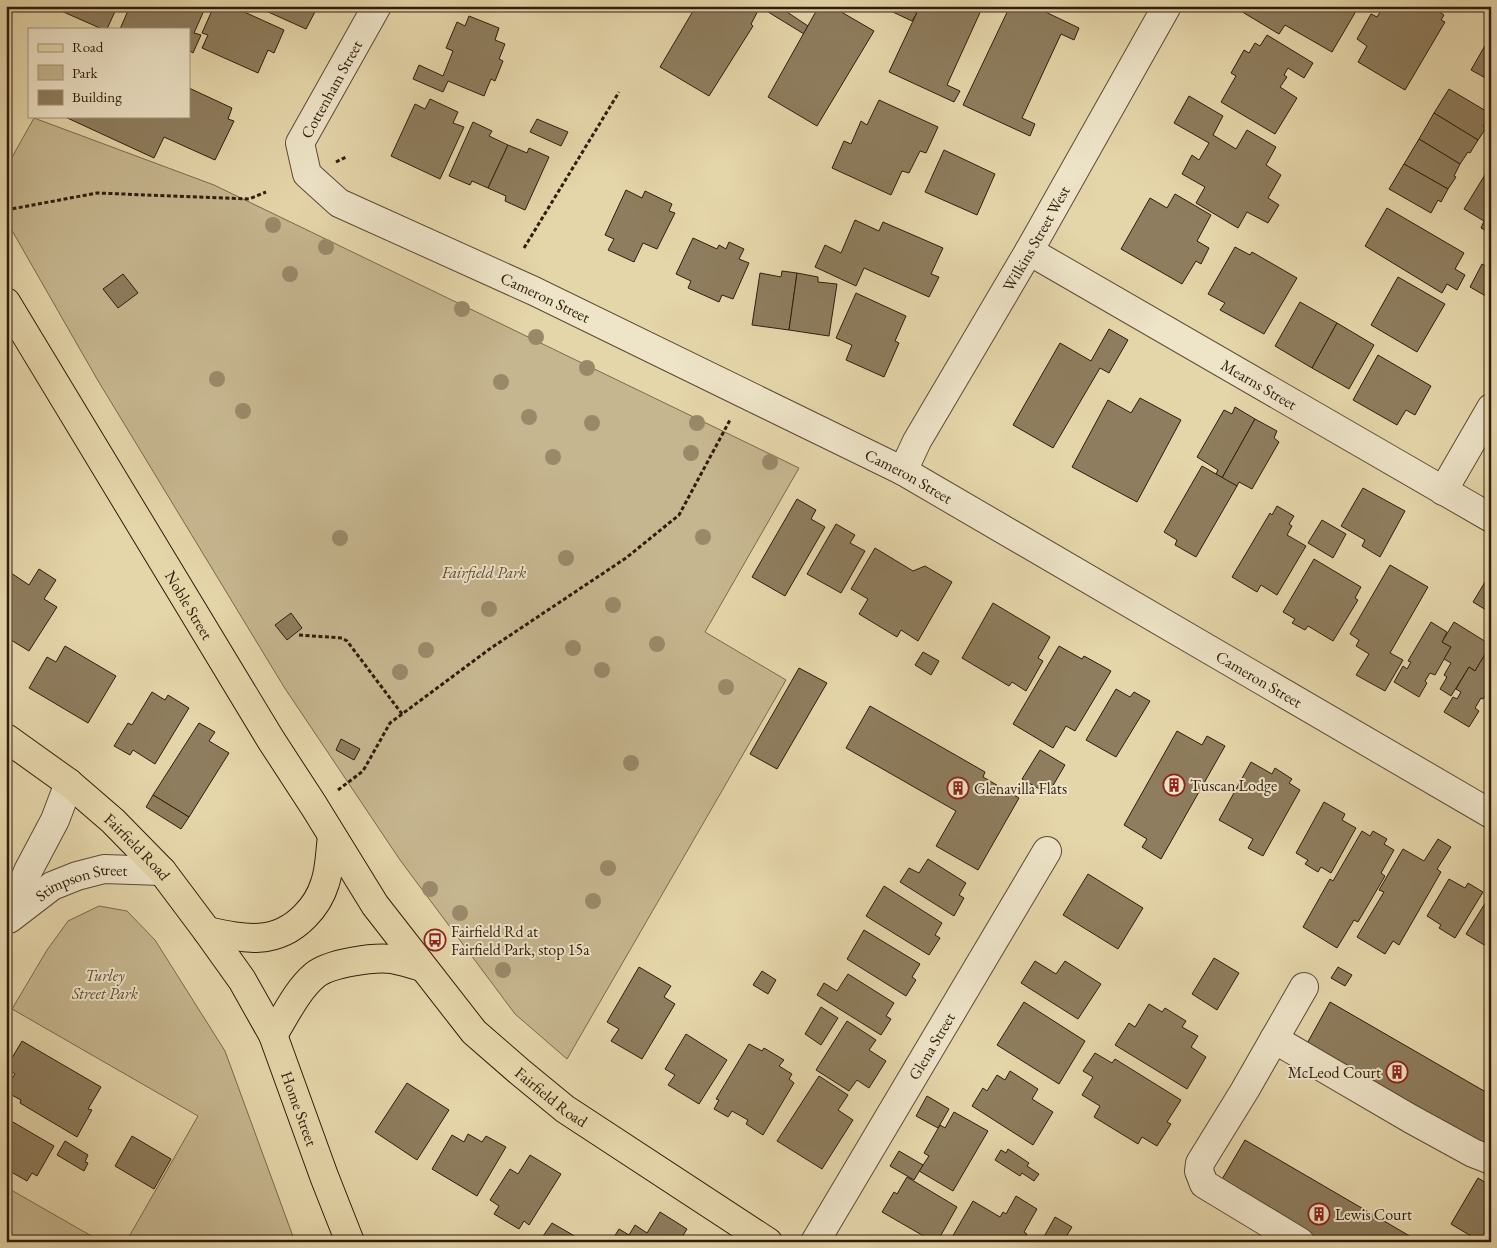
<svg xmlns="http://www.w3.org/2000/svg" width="1497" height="1248" viewBox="0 0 1497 1248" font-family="'EB Garamond',serif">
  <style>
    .green { fill: #c6b68f; stroke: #7b694e }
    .building { fill: #8e7d5e; stroke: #301c0c }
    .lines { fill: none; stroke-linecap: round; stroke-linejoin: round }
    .minor-casing { stroke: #5d4a34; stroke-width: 30 }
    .major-casing { stroke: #301c0c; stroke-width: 30 }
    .path { stroke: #301c0c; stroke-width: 3; stroke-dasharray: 4 2.5; stroke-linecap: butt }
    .minor { stroke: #eee4c8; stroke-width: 28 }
    .major { stroke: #e5d6aa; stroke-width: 28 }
    .tree { fill: #9a8969 }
    .labels { text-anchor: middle; stroke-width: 4; stroke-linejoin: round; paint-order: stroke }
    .street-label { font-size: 16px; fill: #301c0c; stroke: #eee4c8 }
    .park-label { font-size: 16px; font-style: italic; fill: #5d4a33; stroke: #eee4c8 }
    .poi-label { font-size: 16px; fill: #301c0c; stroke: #eee4c8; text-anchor: start }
  </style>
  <rect width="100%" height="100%" fill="#e5d6aa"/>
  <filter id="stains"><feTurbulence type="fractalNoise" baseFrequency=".004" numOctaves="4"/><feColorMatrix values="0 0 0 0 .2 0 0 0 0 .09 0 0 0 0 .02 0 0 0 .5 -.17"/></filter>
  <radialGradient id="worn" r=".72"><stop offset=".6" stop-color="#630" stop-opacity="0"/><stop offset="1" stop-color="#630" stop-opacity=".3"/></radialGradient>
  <g class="green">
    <path d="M34 118 214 185 799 468 705 632 786 680 567 1059 515 1014 400 860 284 687 97 379 6 220V168Z"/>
    <path d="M99 906 127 911 155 940 225 1051 295 1242H126L198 1116 12 1009 47 950 68 921Z"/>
    <path d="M6 1187 102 1242H6Z"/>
  </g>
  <g class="building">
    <path d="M50 6H116L117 7 107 29H102Z"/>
    <path d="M130 6H206L194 33 201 35 193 53 190 51 189 53V29H120Z"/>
    <path d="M214 6H231L284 30 274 53 268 50 258 73 202 48 208 35 202 33Z"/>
    <path d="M255 6H318L306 29Z"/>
    <path d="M696 6H778L808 26 804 34 760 7 751 24 753 26 709 96 660 67Z"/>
    <path d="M819 6H831L874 31 817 126 768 97Z"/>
    <path d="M880 6H902L917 13 912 21Z"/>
    <path d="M920 6H983L947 85 960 91 954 102 889 72Z"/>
    <path d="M1010 6H1033L1079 28 1074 40 1061 34 1022 118 1035 124 1030 136 963 105Z"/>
    <path d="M1241 6H1272L1275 8 1276 6H1359L1332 52 1285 25 1279 34 1239 10Z"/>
    <path d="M1384 6H1403L1412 11 1415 6H1430L1444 15 1441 20 1445 22 1405 90 1358 62 1367 46 1357 39 1371 14 1377 17Z"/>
    <path d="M469 16 499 28 495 40 505 44 499 59 503 61 495 81 491 79 484 96 448 81 443 92 413 79 419 65 443 76 453 51 446 48 457 22 465 26Z"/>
    <path d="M1267 35 1313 63 1304 78 1288 68 1284 75 1287 77 1280 87 1297 98 1275 134 1221 102 1236 76 1231 73 1244 50 1249 53 1255 43 1260 46Z"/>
    <path d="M1491 35V81L1471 70Z"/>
    <path d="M189 88 232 108 228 119 234 121 215 160 164 137 154 158 63 116H189Z"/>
    <path d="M1449 89 1491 114 1483 126 1486 128 1478 140 1434 113Z"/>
    <path d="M1189 96 1223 116 1213 135 1236 149 1247 130 1276 147 1266 165 1281 175 1268 198 1279 205 1268 223 1247 212 1238 228 1196 203 1205 187 1182 174 1192 155 1199 160 1209 143 1174 123Z"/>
    <path d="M430 99 458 112 453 123 464 127 440 179 391 156 415 104 425 109Z"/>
    <path d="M879 100 938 127 926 153 920 151 909 173 902 171 891 195 832 168 844 141 851 144 861 121 867 125Z"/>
    <path d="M1434 113 1478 140 1470 153 1468 152 1460 164 1419 139Z"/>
    <path d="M537 119 568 132 561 146 530 132Z"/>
    <path d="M473 122 492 131 489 136 508 145 488 188 472 181 470 185 449 176Z"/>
    <path d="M1419 139 1460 164 1454 176 1456 177 1448 189 1404 164Z"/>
    <path d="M508 145 527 153 529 148 549 157 525 210 505 201 506 196 488 188Z"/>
    <path d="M944 150 995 174 977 215 925 192Z"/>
    <path d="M1404 164 1448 189 1441 202 1438 200 1431 213 1389 189Z"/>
    <path d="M1491 165V233L1481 228 1484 221 1464 209Z"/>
    <path d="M626 190 642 198 645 191 672 204 669 211 675 213 657 249 643 243 634 262 608 250 614 239 605 235Z"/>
    <path d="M1175 194 1211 215 1197 241 1209 248 1201 264 1196 261 1182 284 1121 249 1150 198 1167 208Z"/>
    <path d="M1387 208 1464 253 1455 269 1465 275 1457 290 1447 284 1442 293 1365 246Z"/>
    <path d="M855 220 879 231 883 222 943 248 931 274 939 277 929 297 864 268 856 286 815 267 825 245 841 253Z"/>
    <path d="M693 238 717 249 719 245 726 249 729 242 744 249 739 259 749 263 733 299 722 295 719 302 688 288 691 281 676 274Z"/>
    <path d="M1235 247 1250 255 1252 252 1297 278 1264 334 1220 310 1225 303 1208 294Z"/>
    <path d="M1482 264 1491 269V299L1470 287Z"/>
    <path d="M782 271 797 273 789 330 752 325 760 273 781 277Z"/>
    <path d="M797 273 818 277V282L837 284 829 336 789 330Z"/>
    <path d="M123 274 138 293 118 308 103 289Z"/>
    <path d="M1398 277 1445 304 1417 352 1371 325Z"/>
    <path d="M856 293 906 316 895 341 899 343 884 377 846 360 852 345 836 338Z"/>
    <path d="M1300 302 1337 323 1312 368 1275 346Z"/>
    <path d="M1337 323 1374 345 1349 389 1312 368Z"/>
    <path d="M1109 329 1128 340 1109 373 1100 368 1053 448 1013 425 1060 343 1091 361Z"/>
    <path d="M1378 355 1431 386 1415 415 1406 410 1397 425 1353 400Z"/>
    <path d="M1140 398 1181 420 1137 502 1072 467 1108 400 1131 413Z"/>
    <path d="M1235 407 1255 419 1222 478 1216 474 1218 470 1197 457 1224 410 1232 414Z"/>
    <path d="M1255 419 1277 431 1274 438 1279 442 1252 489 1239 482 1237 486 1222 478Z"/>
    <path d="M1202 466 1237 486 1196 557 1175 545 1177 540 1164 532Z"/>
    <path d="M1363 488 1405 511 1380 557 1362 546 1365 540 1341 526Z"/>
    <path d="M797 499 816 510 811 519 825 527 785 596 752 577Z"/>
    <path d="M1277 506 1294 516 1289 524 1292 526 1287 535 1306 546 1277 595 1261 585 1257 592 1232 577 1270 513 1272 515Z"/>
    <path d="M1322 520 1346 534 1333 558 1308 543Z"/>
    <path d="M836 524 855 535 850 543 865 551 841 593 807 574Z"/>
    <path d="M875 548 913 571 925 566 952 582 918 641 901 630 897 637 859 614 868 599 851 589Z"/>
    <path d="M1314 559 1361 587 1355 598 1358 600 1333 641 1308 626 1305 630 1292 623 1295 619 1283 612Z"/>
    <path d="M1390 565 1428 587 1390 653 1403 660 1385 691 1356 675 1369 654 1356 646 1359 640 1350 634Z"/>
    <path d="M39 569 56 580 44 599 57 607 29 651 6 637V581L11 573 29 585Z"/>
    <path d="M1491 572V613L1473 602Z"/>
    <path d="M993 603 1050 637 1038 658 1043 661 1026 691 1012 682 1009 686 962 658Z"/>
    <path d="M291 613 302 628 287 640 275 625Z"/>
    <path d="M1431 622 1447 632 1442 642 1451 647 1435 675 1430 673 1425 681 1427 683 1419 697 1394 682 1403 666 1407 669 1411 662 1408 661Z"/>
    <path d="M1454 622 1491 645 1475 671 1469 667 1451 696 1440 689 1447 677 1444 675 1451 663 1444 659 1451 647 1442 642Z"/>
    <path d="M65 646 116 676 88 723 29 688 47 657 56 662Z"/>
    <path d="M1059 646 1082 659 1084 656 1111 671 1075 731 1066 726 1053 748 1013 724Z"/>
    <path d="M1487 651 1491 654V687L1483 699 1481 698 1475 708 1479 711 1469 727 1444 712 1453 697 1457 699 1461 692 1456 689 1469 667 1475 671Z"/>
    <path d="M923 652 939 661 931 675 915 665Z"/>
    <path d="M799 668 827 683 777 769 750 754Z"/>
    <path d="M1116 689 1130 697 1134 692 1150 701 1116 757 1086 740Z"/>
    <path d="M152 692 165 700 168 695 189 708 155 764 133 750 130 755 114 746 128 723 132 725Z"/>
    <path d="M870 706 985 772 983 777 1019 798 978 870 936 846 956 811 846 748Z"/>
    <path d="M199 723 215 732 209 741 229 753 189 817 153 795Z"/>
    <path d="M1177 731 1202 745 1207 736 1225 746 1161 859 1142 847 1147 839 1124 825Z"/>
    <path d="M341 739 360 749 354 760 336 750Z"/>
    <path d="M1040 750 1065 765 1048 794 1022 779Z"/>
    <path d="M1251 762 1272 774 1275 768 1292 779 1289 783 1300 790 1263 856 1248 848 1253 839 1219 820Z"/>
    <path d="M153 795 189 817 181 829 146 807Z"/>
    <path d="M1324 802 1345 814 1342 820 1356 828 1331 873 1321 867 1318 872 1305 864 1308 860 1296 853Z"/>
    <path d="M1362 831 1370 836 1373 831 1387 839 1384 844 1394 850 1381 873 1385 876 1358 922 1354 920 1337 948 1303 927 1330 879 1333 881Z"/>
    <path d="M1438 839 1451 847 1437 869 1441 872 1399 945 1393 941 1385 954 1357 937 1384 892 1379 890 1403 849 1424 861Z"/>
    <path d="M928 859 966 883 959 895 964 898 954 916 900 882 909 868 919 873Z"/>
    <path d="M1088 874 1143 908 1118 949 1063 915Z"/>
    <path d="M1449 879 1465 888 1468 883 1483 892 1455 938 1439 928 1441 925 1427 916Z"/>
    <path d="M884 886 942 923 935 935 940 938 929 955 866 916Z"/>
    <path d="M1489 897 1491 898V949L1466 934Z"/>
    <path d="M864 930 920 964 912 977 916 980 906 996 847 959Z"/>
    <path d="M1214 958 1239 973 1217 1010 1192 994Z"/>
    <path d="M1035 961 1056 974 1065 961 1101 984 1078 1019 1021 983Z"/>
    <path d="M639 967 671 986 664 997 675 1004 642 1059 611 1041 619 1029 607 1022Z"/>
    <path d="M1338 967 1352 975 1345 986 1331 978Z"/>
    <path d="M762 971 776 980 768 994 753 985Z"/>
    <path d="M848 974 894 1003 886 1016 891 1019 881 1035 817 995 824 983 837 991Z"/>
    <path d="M1024 1002 1085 1041 1059 1084 997 1045Z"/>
    <path d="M1330 1002 1491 1095V1137L1482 1152 1304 1049Z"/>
    <path d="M1149 1004 1162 1012 1165 1008 1186 1021 1182 1027 1198 1036 1191 1047 1206 1057 1187 1089 1115 1045 1129 1023 1135 1027Z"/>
    <path d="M821 1007 838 1018 821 1045 805 1034Z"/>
    <path d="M847 1021 876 1040 869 1050 886 1061 869 1088 857 1080 849 1091 816 1070Z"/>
    <path d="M686 1034 727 1060 699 1104 668 1085 675 1075 665 1069Z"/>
    <path d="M22 1041 101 1087 88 1109 92 1110 77 1137 20 1103 21 1100 6 1092V1088L15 1074 6 1068Z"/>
    <path d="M749 1044 762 1051 764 1048 784 1060 779 1066 792 1074 789 1079 794 1083 763 1135 746 1124 748 1120 732 1111 728 1117 714 1109 719 1100 716 1099Z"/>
    <path d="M1095 1053 1112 1063 1115 1059 1181 1100 1167 1122 1171 1124 1157 1146 1142 1137 1138 1144 1094 1117 1100 1106 1082 1095 1093 1077 1083 1071Z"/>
    <path d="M1010 1071 1038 1089 1032 1099 1053 1112 1033 1145 972 1106 983 1088 987 1091 997 1075 1005 1080Z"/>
    <path d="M819 1076 848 1095 838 1110 853 1120 822 1169 777 1141Z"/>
    <path d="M407 1083 449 1110 417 1160 375 1132Z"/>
    <path d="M927 1096 949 1109 938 1128 916 1116Z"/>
    <path d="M954 1112 988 1131 953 1191 919 1171 929 1156 924 1153 940 1125 945 1128Z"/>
    <path d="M6 1118 54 1146 37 1176 32 1173 27 1181 6 1169Z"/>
    <path d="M468 1134 482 1142 486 1136 506 1147 477 1196 432 1169 452 1135 464 1142Z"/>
    <path d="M132 1136 171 1159 154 1189 115 1166Z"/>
    <path d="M1245 1140 1420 1242H1313L1218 1186Z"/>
    <path d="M65 1141 88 1155 85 1162 88 1163 84 1171 57 1155Z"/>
    <path d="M1008 1149 1029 1163 1027 1166 1039 1174 1034 1181 1022 1173 1020 1176 995 1160 1001 1150 1006 1153Z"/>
    <path d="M899 1151 923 1165 914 1180 890 1166Z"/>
    <path d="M530 1155 561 1174 529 1225 524 1221 519 1229 494 1214 499 1206 490 1200 510 1169 518 1174Z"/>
    <path d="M907 1177 957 1207 937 1242H934L882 1212 894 1192 897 1194Z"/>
    <path d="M1478 1178 1491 1186V1242H1481L1451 1224Z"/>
    <path d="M1016 1196 1037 1209 1024 1232 1027 1234 1022 1242H956L951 1239 973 1201 1000 1217 1003 1212 1006 1214Z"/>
    <path d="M660 1212 687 1229 679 1242H611L619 1229 629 1235 635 1225 647 1233Z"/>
    <path d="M1055 1217 1072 1227 1064 1240 1067 1242H1041Z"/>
    <path d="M552 1223 578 1238 577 1242H539Z"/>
  </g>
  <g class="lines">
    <g class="minor-casing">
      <g id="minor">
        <path id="s1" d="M377 6 300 143 307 174 339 203 534 291 903 471 1491 814"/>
        <path id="s2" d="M1029 251 1491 518"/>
        <path id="s3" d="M903 471 917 441 1029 251 1167 6"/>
        <path d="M1443 491 1491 408"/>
        <path d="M9 918 28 871 55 820 69 783"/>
        <path id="s4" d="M9 919 52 886 77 876 104 869 162 871"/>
        <path d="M1274 1039 1411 1119 1473 1153 1491 1160"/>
        <path id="s5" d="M815 1242 1047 851"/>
        <path d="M1300 1242 1204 1184 1199 1171 1200 1163 1245 1090 1304 987"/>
      </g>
    </g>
    <g class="major-casing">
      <g id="major">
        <path id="s6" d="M6 302 271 740 314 806 375 905 474 1032 520 1072 565 1109 768 1242"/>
        <path id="s7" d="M6 738 69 783 113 821 162 871 207 931 242 980 273 1035 324 1176 350 1242"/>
        <path d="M207 931C244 939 276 946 305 916 315 906 321 896 325 883 330 869 330 851 332 836"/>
        <path d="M273 1035C285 1016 297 990 315 975 330 963 373 957 392 959 402 961 412 964 422 967"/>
      </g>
    </g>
    <g class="path">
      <path d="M336 162 346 157"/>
      <path d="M6 210 97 193 249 199 266 192"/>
      <path d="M524 248 619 92"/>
      <path d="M299 635 342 638 347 641 402 714"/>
      <path d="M338 790 363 771 390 723 491 648 626 558 679 515 730 420"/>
    </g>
    <use href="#minor" class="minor"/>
    <use href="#major" class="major"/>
  </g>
  <g class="tree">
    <circle cx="273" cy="225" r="8"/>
    <circle cx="326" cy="247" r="8"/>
    <circle cx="290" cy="274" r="8"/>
    <circle cx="462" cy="309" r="8"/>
    <circle cx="536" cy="337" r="8"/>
    <circle cx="587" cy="368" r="8"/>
    <circle cx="217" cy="379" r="8"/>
    <circle cx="501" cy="382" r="8"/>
    <circle cx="243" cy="411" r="8"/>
    <circle cx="529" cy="417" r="8"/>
    <circle cx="592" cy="423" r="8"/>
    <circle cx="697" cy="423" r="8"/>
    <circle cx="691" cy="453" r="8"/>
    <circle cx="553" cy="457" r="8"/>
    <circle cx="770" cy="462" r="8"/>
    <circle cx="703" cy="537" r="8"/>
    <circle cx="340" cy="538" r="8"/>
    <circle cx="566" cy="558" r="8"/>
    <circle cx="613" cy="605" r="8"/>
    <circle cx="489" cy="609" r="8"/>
    <circle cx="657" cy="644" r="8"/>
    <circle cx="573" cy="648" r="8"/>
    <circle cx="426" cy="650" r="8"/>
    <circle cx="602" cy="670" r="8"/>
    <circle cx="400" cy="672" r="8"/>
    <circle cx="726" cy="687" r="8"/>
    <circle cx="631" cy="763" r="8"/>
    <circle cx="608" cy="868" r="8"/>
    <circle cx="430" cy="889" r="8"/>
    <circle cx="593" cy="901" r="8"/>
    <circle cx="460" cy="913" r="8"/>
    <circle cx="503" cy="970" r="8"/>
  </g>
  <defs>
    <g id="building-ring" transform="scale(1.125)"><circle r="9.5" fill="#eee4c8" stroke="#8f2418" stroke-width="1.5"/><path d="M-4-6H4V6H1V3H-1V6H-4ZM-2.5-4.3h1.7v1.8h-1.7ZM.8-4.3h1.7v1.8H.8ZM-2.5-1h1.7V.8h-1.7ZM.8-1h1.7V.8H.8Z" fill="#8f2418"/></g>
    <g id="bus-ring" transform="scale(1.125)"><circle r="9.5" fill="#eee4c8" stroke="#8f2418" stroke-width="1.5"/><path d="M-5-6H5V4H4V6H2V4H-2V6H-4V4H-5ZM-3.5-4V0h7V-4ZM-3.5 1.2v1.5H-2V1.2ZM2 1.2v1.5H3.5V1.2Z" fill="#8f2418"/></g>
  </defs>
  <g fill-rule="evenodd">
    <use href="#building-ring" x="1174" y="785"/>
    <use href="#building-ring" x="958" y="788"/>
    <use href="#bus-ring" x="435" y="940"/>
    <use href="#building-ring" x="1397" y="1072"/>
    <use href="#building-ring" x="1319" y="1214"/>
  </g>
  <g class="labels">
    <g class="street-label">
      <text transform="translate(331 89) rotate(-61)" y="6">Cottenham Street</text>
      <text dy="6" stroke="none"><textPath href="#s3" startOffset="268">Wilkins Street West</textPath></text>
      <text dy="6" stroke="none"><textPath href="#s1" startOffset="459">Cameron Street</textPath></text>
      <text dy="6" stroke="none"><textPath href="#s2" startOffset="266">Mearns Street</textPath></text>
      <text dy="6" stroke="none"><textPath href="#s1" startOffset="864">Cameron Street</textPath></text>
      <text dy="6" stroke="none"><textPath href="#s6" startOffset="354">Noble Street</textPath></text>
      <text dy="6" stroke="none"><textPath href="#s1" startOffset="1269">Cameron Street</textPath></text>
      <text dy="6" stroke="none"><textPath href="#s7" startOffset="171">Fairfield Road</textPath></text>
      <text dy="6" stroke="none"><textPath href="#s4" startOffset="84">Stimpson Street</textPath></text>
      <text dy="6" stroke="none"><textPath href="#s5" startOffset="228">Glena Street</textPath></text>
      <text dy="6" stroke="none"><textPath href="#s6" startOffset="969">Fairfield Road</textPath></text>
      <text dy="6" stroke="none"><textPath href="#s7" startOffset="482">Home Street</textPath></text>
    </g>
    <g class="park-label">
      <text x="484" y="578">Fairfield Park</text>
      <text x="105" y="981">Turley<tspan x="105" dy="18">Street Park</tspan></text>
    </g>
    <g class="poi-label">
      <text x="1190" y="791">Tuscan Lodge</text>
      <text x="974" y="794">Glenavilla Flats</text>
      <text x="451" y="937">Fairfield Rd at<tspan x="451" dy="18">Fairfield Park, stop 15a</tspan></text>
      <text x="1381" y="1078" text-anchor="end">McLeod Court</text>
      <text x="1335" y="1220">Lewis Court</text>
    </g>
  </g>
  <rect width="1497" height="1248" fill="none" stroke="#e5d6aa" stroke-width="25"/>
  <rect x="8" y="8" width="1482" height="1233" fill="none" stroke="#301c0c" stroke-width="2.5"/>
  <rect x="12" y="12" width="1472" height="1223" fill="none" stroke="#301c0c"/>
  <rect x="28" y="28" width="162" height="90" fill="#eee4c8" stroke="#a2947d"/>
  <rect x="38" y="44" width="25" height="8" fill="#e5d6aa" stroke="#a2947d"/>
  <text x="72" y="52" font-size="15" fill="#301c0c">Road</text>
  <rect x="38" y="65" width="25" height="15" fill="#c6b68f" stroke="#a2947d"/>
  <text x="72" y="78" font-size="15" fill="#301c0c">Park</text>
  <rect x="38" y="90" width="25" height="15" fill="#8e7d5e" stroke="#a2947d"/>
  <text x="72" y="102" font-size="15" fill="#301c0c">Building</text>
  <rect width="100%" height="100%" filter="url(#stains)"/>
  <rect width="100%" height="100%" fill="url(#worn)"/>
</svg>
